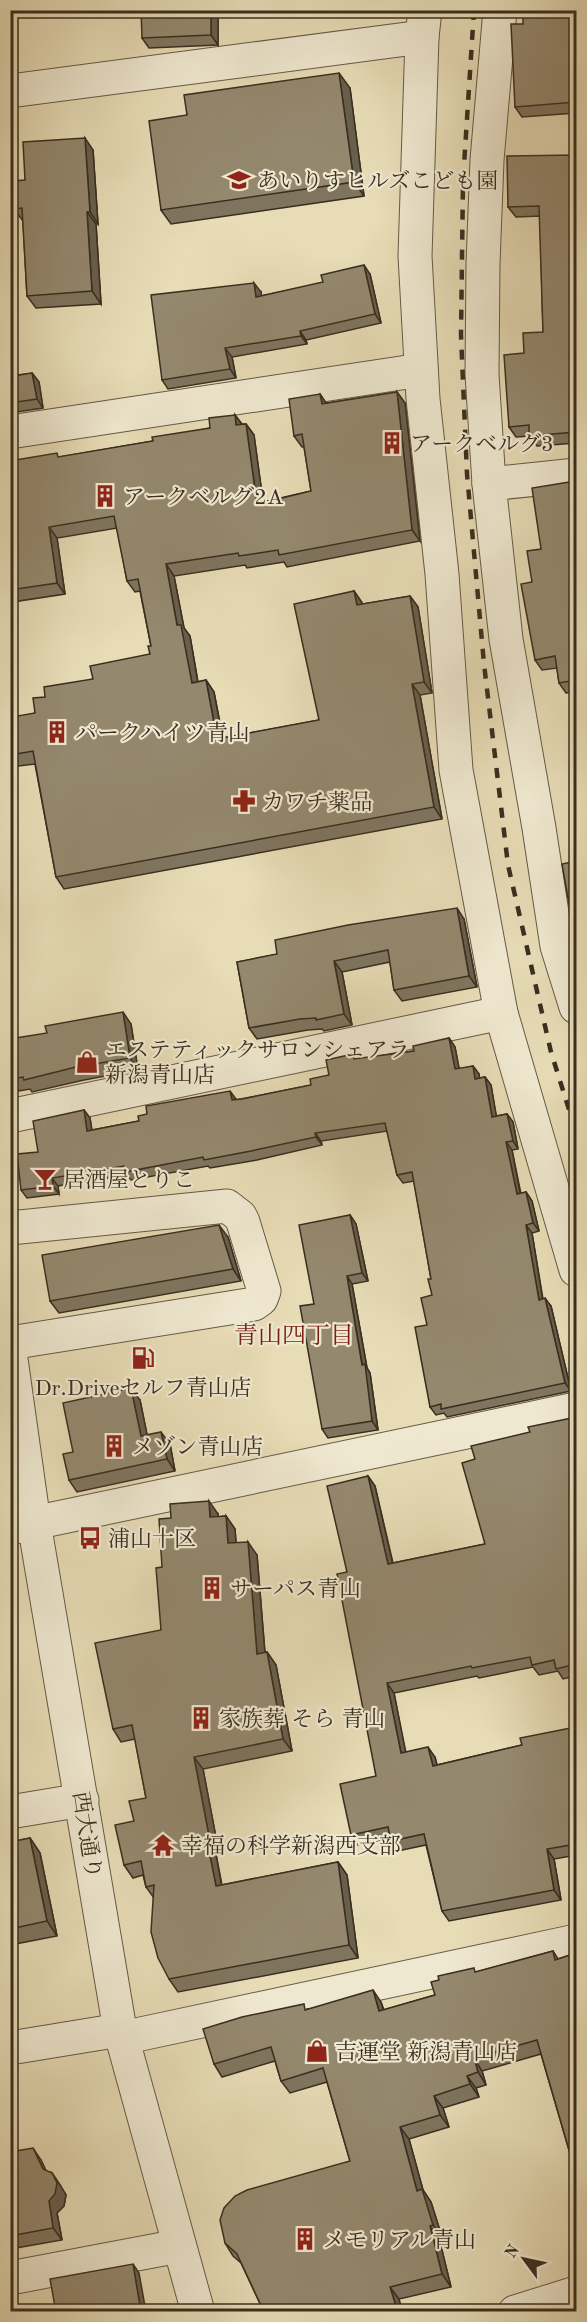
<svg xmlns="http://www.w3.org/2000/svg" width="587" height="2322" viewBox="0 0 587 2322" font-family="'Old Standard TT','Noto Serif JP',serif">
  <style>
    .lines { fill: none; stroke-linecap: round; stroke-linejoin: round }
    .minor-casing { stroke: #655a45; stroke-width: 35 }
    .minor { stroke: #efe8d0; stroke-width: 33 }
    .rail { stroke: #3a2e1f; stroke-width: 4.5; stroke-dasharray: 10 10; stroke-linecap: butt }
    .wall { fill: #7f755f; stroke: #3a2e1f; stroke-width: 1.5 }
    .shaded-wall { fill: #685f4d; stroke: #3a2e1f; stroke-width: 1.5 }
    .building { fill: #94886e; stroke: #3a2e1f; stroke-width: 1.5 }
    .labels { text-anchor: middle; stroke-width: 4.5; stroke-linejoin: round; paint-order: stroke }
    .poi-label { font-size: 22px; fill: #3a2e1f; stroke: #efe8d0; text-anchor: start }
    .street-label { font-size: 22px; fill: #3a2e1f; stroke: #efe8d0 }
    .neighbourhood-label { font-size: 24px; fill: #7a1f14; stroke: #efe8d0 }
  </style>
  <rect width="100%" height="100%" fill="#e7dcb6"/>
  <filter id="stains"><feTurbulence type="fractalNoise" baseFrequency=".00333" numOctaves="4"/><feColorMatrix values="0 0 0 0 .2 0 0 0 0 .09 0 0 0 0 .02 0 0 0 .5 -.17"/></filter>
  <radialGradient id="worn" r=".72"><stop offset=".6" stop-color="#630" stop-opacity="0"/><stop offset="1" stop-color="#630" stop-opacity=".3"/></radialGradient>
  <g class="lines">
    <g class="minor-casing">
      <g id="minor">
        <path d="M425 10 422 37 415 256 423 399 442 574 456 770 501 1013 576 1270"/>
        <path d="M10 91 422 37"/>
        <path d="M10 432 421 370"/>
        <path d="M576 475 489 484 506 639 539 828 557 946 576 1007"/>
        <path d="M489 484 482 374 483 264 487 160 500 10"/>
        <path d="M10 1116 501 1013"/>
        <path d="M10 1228 227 1206 240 1216 243 1222 264 1291 261 1299 254 1304 10 1343"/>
        <path d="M10 1352 34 1523 120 2030 198 2312"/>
        <path d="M10 1528 576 1409"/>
        <path d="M10 1812 82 1800"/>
        <path d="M122 2038 576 1941"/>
        <path d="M10 2048 120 2030"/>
        <path d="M10 2278 179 2246"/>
        <path d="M515 2312 576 2293"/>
      </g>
    </g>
    <use href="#minor" class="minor"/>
    <path class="rail" d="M474 10 463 181 461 335 467 474 484 664 508 865 551 1052 576 1132"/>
  </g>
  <g class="wall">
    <path d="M218 10V45L149 48 142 38Z"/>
    <path d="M270 10H373L274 16Z"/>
    <path d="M576 10V113L522 117 515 107 523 24Z"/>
    <path d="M350 88 364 196 171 224 161 210 187 115Z"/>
    <path d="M93 150 98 224H96L101 304 36 308 27 296 23 221 14 209 25 180Z"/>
    <path d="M576 155V443L537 446 530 436 516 437 509 427 524 353 543 332 540 216 516 217 508 207Z"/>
    <path d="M370 274 381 323 306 340 307 344 232 357 236 378 168 389 162 380 261 292V296Z"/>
    <path d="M10 368 18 375 32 373 39 382 43 408 10 413Z"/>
    <path d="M397 392 405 403 420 541 287 567 284 562 247 568 245 565 174 576 184 628 190 636 198 682 206 680 214 692 223 738 319 720 354 591 363 604 410 596 418 607 432 693 420 695 442 819 64 889 56 877 35 764 10 767V725H14L35 713 45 697 93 679 150 654 151 646 140 591 135 592 127 581 117 528 57 538 65 594 13 602 15 616 10 617V461L60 457 153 441 210 428 235 415 242 424H246L254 435 263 502 311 491 304 447H302L294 436 320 394 326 403Z"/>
    <path d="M576 481V692L566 693 559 683 557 668 542 670 535 660 532 582 541 549Z"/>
    <path d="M576 861V919L570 910Z"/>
    <path d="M464 919 477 987 402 1001 394 990 390 962 342 972 352 1025 324 1031 322 1029 308 1030 257 1039 249 1028 237 962Z"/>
    <path d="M131 1024 138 1070 84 1080 32 1092 30 1089 19 1091 10 1079Z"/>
    <path d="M449 1038 455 1047 459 1069 473 1066 479 1074V1078L485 1077 491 1085 496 1116 507 1114 513 1122 518 1149 512 1150 521 1194 526 1192 532 1201 539 1231 532 1233 543 1299 551 1306 571 1391 447 1417 444 1413 436 1415 430 1407 427 1325 432 1295 431 1279 414 1181 403 1183 397 1175 387 1131 321 1141 322 1145 257 1160 210 1168 208 1166 131 1180 127 1175 58 1186 59 1194 27 1198 21 1190 38 1152 84 1110 90 1118 92 1130 139 1121 236 1100 311 1085 357 1059 414 1051Z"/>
    <path d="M350 1215 356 1224 368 1281 352 1284 367 1368 370 1373 378 1430 328 1438 322 1429 314 1304Z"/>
    <path d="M228 1237 241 1281 59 1313 50 1301Z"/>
    <path d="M140 1400 147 1435 170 1444 175 1471 77 1492 69 1480 73 1452Z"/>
    <path d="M576 1424V1676L563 1679 558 1671 539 1675 533 1667 479 1678 477 1676 394 1693 405 1752 435 1757 437 1765 522 1745 576 1727V1855L554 1859 561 1900 449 1921 442 1911 426 1845 398 1851 391 1841 390 1838 358 1845 351 1835 376 1776 347 1572 368 1476 375 1486 393 1563 485 1544 475 1459Z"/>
    <path d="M218 1514V1517L226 1516 235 1529 236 1543 257 1555 265 1652H267L276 1665 292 1751 203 1769 218 1848 215 1849 222 1885 338 1862 347 1875 358 1958 178 1992 169 1979 154 1898 146 1887 143 1875 133 1878 124 1865 134 1821 146 1798 135 1739 121 1742 113 1729 161 1630 162 1567Z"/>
    <path d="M30 1838 40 1853 57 1936 10 1945V1842Z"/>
    <path d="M553 1951 558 1959 576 1953V2174L541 2054 482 2071 486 2085 476 2088 479 2097 443 2108 449 2127 409 2139 423 2190 431 2202 442 2237 439 2238 451 2287 399 2299 402 2312H264L241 2263 233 2256 225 2243 350 2161 327 2082 290 2093 281 2081 275 2061 222 2077 214 2064 307 2009 381 2002 384 2010 435 1995 477 1972Z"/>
    <path d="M10 2152 41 2160 46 2171 52 2173 60 2185 66 2195 64 2206 57 2213 62 2240 10 2249Z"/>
  </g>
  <g class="shaded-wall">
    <path d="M211 10H218V45L211 35Z"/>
    <path d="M339 73 350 88 364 196 354 182Z"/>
    <path d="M85 138 93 150 98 224 90 212Z"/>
    <path d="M87 212 96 224 101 304 92 291Z"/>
    <path d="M364 265 370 274 381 323 375 314Z"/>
    <path d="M254 283 261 292 263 306 256 297Z"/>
    <path d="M300 331 306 340 307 344 301 336Z"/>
    <path d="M225 348 232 357 236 378 230 369Z"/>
    <path d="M13 367 19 376H14Z"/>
    <path d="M32 373 39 382 43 408 37 399Z"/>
    <path d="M397 392 405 403 420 541 412 530Z"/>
    <path d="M320 394 328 406 322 404Z"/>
    <path d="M235 415 243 426 236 425Z"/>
    <path d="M246 424 254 435 265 515 257 504Z"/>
    <path d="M49 527 57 538 65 594 57 583Z"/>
    <path d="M166 564 174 576 184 628 190 636 200 695 192 683 177 625Z"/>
    <path d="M354 591 362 603 365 616 357 605Z"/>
    <path d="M410 596 418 607 432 693 424 682Z"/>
    <path d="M10 599 13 602 15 616 10 609Z"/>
    <path d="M206 680 214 692 225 751 217 739Z"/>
    <path d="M412 684 420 695 442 819 434 807Z"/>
    <path d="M457 908 464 919 477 987 469 976Z"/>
    <path d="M334 961 342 972 352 1025 344 1014Z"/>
    <path d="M123 1012 131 1024 138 1070 130 1058Z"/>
    <path d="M449 1038 455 1047 461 1078 455 1069Z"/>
    <path d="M473 1066 479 1074 481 1087 475 1079Z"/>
    <path d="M485 1077 491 1085 498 1125 492 1117Z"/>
    <path d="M230 1091 236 1099 232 1100Z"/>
    <path d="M84 1110 90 1118 93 1139 87 1131Z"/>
    <path d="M507 1114 513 1122 518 1149 513 1141Z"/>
    <path d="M315 1133 321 1141 322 1145 316 1137Z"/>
    <path d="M506 1142 512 1150 522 1203 517 1194Z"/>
    <path d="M52 1178 58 1186 59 1194 53 1186Z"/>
    <path d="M526 1192 532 1201 539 1231 533 1223Z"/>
    <path d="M350 1215 356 1224 368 1281 362 1273Z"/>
    <path d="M219 1225 228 1237 241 1281 233 1269Z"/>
    <path d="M526 1225 532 1233 544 1308 539 1300Z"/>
    <path d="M347 1276 352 1284 367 1368 370 1373 378 1430 372 1421Z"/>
    <path d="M545 1298 551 1306 571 1391 565 1383Z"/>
    <path d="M131 1388 140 1400 150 1449 141 1436Z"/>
    <path d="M572 1418 576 1424V1437Z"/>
    <path d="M161 1432 170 1444 175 1471 167 1459Z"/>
    <path d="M368 1476 375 1486 395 1574 388 1564Z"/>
    <path d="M209 1501 218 1514 219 1530 210 1517Z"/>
    <path d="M226 1516 235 1529 237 1556 228 1543Z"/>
    <path d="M248 1542 257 1555 266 1667 257 1654Z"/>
    <path d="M267 1652 276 1665 292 1751 283 1739Z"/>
    <path d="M387 1683 394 1693 408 1763 401 1753Z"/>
    <path d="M428 1747 435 1757 440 1776 433 1766Z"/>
    <path d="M194 1757 203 1769 218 1848 209 1836Z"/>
    <path d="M206 1836 215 1849 224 1899 216 1886Z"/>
    <path d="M30 1838 40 1853 57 1936 47 1921Z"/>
    <path d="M547 1849 554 1859 561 1900 554 1890Z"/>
    <path d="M338 1862 347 1875 358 1958 349 1945Z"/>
    <path d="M572 1983 576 1989V1999Z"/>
    <path d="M373 1990 381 2002 388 2024 379 2011Z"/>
    <path d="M474 2058 482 2071 486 2085 478 2072Z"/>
    <path d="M467 2076 476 2088 479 2097 470 2084Z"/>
    <path d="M434 2096 443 2108 449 2127 440 2115Z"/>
    <path d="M400 2127 409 2139 423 2190 431 2202 442 2237 433 2225 417 2191Z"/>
    <path d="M33 2148 41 2160 51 2181 43 2169Z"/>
    <path d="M52 2173 60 2185 66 2195 64 2206 57 2213 62 2240 53 2228 49 2201Z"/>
    <path d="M430 2226 439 2238 451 2287 442 2274Z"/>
    <path d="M133 2264 139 2273 146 2312H141Z"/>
    <path d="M390 2287 399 2299 402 2312H400L396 2306Z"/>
  </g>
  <g class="building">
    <path d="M141 10H211V35L142 38Z"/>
    <path d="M523 10H576V102L515 107 511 24H523Z"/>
    <path d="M339 73 354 182 161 210 149 121 187 115 184 95Z"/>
    <path d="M85 138 90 212H87L92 291 27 296 22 208 14 209 13 181 25 180 23 142Z"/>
    <path d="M576 155V432L529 436V425L509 427 504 355 524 353 523 333 543 332 539 206 508 207 507 156Z"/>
    <path d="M364 265 375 314 300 331 301 336 225 348 230 369 162 380 151 295 254 283 256 297 323 282 321 275Z"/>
    <path d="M13 367 14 376 32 373 37 399 10 403V368Z"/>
    <path d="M397 392 412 530 279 555 278 550 239 556 238 553 166 564 177 625H181L192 683 206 680 217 739 319 720 294 604 354 591 357 605 410 596 424 682 412 684 434 807 56 877 33 751 10 755V725H14L12 717 35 713 33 698 45 697 44 687 93 679 90 666 150 654 148 646H151L138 579 127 581 114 516 49 527 57 583 10 590V461L57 453 58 457 153 441 152 437 210 428 209 418 235 415 236 425 246 424 257 504 311 491 302 434 294 436 289 399 320 394 322 404Z"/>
    <path d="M576 481V680L559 683 555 656 535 660 521 584 532 582 527 551 541 549 532 488Z"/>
    <path d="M576 861V909L570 910 562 864Z"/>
    <path d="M457 908 469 976 394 990 388 950 334 961 344 1014 316 1020V1018L300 1019 249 1028 237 962 277 954 275 940 348 925Z"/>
    <path d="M123 1012 130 1058 76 1067 24 1080 23 1077 10 1079V1039L47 1033 45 1026Z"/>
    <path d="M449 1038 455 1069 473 1066 475 1079 485 1077 492 1117 507 1114 513 1141 506 1142 517 1194 526 1192 533 1223 526 1225 539 1300 545 1298 565 1383 441 1409V1404L430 1407 415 1327 427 1325 421 1298 432 1295 428 1279H431L412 1172 397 1175 385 1123 315 1133 316 1137 251 1151 204 1160 203 1157 125 1172 124 1166 52 1178 53 1186 21 1190 17 1154 38 1152 33 1121 84 1110 87 1131 139 1121 138 1116 147 1114 146 1106 230 1091 232 1100 242 1099 311 1085 310 1079 329 1075 326 1060 353 1054 354 1059 414 1051 413 1046Z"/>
    <path d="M350 1215 362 1273 347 1276 362 1365 365 1364 372 1421 322 1429 300 1306 314 1304 299 1225Z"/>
    <path d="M219 1225 233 1269 50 1301 42 1255Z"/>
    <path d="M131 1388 141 1436 161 1432 167 1459 69 1480 63 1454 73 1452 63 1403Z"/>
    <path d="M572 1418 576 1437V1664L556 1669 554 1660 532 1665 530 1657 472 1668 471 1666 387 1683 401 1753 428 1747 433 1766 522 1745 520 1738 576 1727V1844L547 1849 554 1890 442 1911 424 1834 391 1841 388 1827 351 1835 340 1784 376 1776 337 1574 347 1572 327 1486 368 1476 388 1564 485 1544 462 1463 475 1459 471 1446 530 1432 528 1427Z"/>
    <path d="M209 1501 210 1517 226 1516 228 1543 248 1542 257 1654 267 1652 283 1739 194 1757 209 1836H206L216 1886 338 1862 349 1945 169 1979 158 1958 151 1932 154 1885 146 1887 141 1861 124 1865 115 1825 134 1821 129 1801 146 1798 132 1725 113 1729 95 1643 161 1630 156 1568 162 1567 159 1519 171 1518 170 1504Z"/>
    <path d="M30 1838 47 1921 10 1929V1842Z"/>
    <path d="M553 1951 555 1960 576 1953V1982L572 1983 576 1999V2015L574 2016 576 2025V2174L537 2040 474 2058 478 2072 467 2076 470 2084 434 2096 440 2115 400 2127 417 2191 422 2189 433 2225 430 2226 442 2274 390 2287 396 2306 375 2312H264L237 2254 225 2243 220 2220 224 2208 235 2196 247 2190 350 2161 323 2068 281 2081 271 2047 214 2064 203 2029 242 2017 304 2004 305 2010 373 1990 379 2011 435 1995 431 1982 439 1980 438 1976 474 1968 475 1972Z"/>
    <path d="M33 2148 43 2169 52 2173 57 2183 55 2194 49 2201 53 2228 10 2236V2152Z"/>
    <path d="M133 2264 141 2312H56L50 2279Z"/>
  </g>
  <defs>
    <g id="school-bare" transform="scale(1.8)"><path d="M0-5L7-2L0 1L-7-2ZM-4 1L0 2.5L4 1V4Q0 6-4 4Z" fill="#8f2418" stroke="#efe8d0" stroke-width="2.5" paint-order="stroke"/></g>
    <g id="building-bare" transform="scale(1.8)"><path d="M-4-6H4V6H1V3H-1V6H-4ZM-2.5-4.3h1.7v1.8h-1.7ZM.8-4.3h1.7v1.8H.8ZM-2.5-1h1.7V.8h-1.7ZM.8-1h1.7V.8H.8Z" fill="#8f2418" stroke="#efe8d0" stroke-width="2.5" paint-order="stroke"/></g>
    <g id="pharmacy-bare" transform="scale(1.8)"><path d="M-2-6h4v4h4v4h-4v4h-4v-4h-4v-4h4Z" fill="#8f2418" stroke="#efe8d0" stroke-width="2.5" paint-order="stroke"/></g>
    <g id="shop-bare" transform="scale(1.8)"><path d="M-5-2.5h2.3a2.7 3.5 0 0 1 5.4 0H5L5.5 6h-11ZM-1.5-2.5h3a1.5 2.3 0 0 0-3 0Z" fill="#8f2418" stroke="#efe8d0" stroke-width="2.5" paint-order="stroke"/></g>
    <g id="bar-bare" transform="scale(1.8)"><path d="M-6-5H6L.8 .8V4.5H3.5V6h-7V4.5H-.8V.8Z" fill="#8f2418" stroke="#efe8d0" stroke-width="2.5" paint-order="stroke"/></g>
    <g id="fuel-bare" transform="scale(1.8)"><path d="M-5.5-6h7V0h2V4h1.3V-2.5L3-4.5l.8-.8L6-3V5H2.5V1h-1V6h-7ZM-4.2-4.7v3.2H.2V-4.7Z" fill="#8f2418" stroke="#efe8d0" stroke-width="2.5" paint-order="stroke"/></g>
    <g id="bus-bare" transform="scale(1.8)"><path d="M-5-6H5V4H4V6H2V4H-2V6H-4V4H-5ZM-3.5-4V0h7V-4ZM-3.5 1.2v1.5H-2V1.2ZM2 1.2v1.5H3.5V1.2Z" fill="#8f2418" stroke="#efe8d0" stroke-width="2.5" paint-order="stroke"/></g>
    <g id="temple-bare" transform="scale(1.8)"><path d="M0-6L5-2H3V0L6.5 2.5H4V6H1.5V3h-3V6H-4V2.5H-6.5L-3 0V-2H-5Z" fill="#8f2418" stroke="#efe8d0" stroke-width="2.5" paint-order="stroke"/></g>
  </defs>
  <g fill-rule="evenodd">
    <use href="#school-bare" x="239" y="180"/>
    <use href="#building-bare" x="392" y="443"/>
    <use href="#building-bare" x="105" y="496"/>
    <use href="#building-bare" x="57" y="732"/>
    <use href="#pharmacy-bare" x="244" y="801"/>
    <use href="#shop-bare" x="87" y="1062"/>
    <use href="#bar-bare" x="45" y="1179"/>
    <use href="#fuel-bare" x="143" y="1358"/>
    <use href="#building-bare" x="114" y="1446"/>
    <use href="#bus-bare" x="90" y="1538"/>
    <use href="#building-bare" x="212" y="1588"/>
    <use href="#building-bare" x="201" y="1718"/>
    <use href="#temple-bare" x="163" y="1845"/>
    <use href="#shop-bare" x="317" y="2051"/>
    <use href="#building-bare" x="305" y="2239"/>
  </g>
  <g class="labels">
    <g class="poi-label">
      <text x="257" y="188">あいりすヒルズこども園</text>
      <text x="410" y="451">アークベルグ3</text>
      <text x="123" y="504">アークベルグ2A</text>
      <text x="75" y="740">パークハイツ青山</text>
      <text x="262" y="809">カワチ薬品</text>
      <text x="105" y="1057">エステティックサロンシェアラ<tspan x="105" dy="25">新潟青山店</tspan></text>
      <text x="63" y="1187">居酒屋とりこ</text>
      <text x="143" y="1395" text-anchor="middle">Dr.Driveセルフ青山店</text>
      <text x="132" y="1454">メゾン青山店</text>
      <text x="108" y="1546">浦山十区</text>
      <text x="230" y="1596">サーパス青山</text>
      <text x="219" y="1726">家族葬 そら 青山</text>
      <text x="181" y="1853">幸福の科学新潟西支部</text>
      <text x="335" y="2059">吉運堂 新潟青山店</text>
      <text x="323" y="2247">メモリアル青山</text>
    </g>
    <g class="street-label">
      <text transform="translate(88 1835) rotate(81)" y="8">西大通り</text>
    </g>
    <g class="neighbourhood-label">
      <text x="294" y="1343">青山四丁目</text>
    </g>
  </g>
  <rect width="587" height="2322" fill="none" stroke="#e7dcb6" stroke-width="36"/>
  <rect x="12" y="12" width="563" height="2298" fill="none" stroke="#3a2e1f" stroke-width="3"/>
  <rect x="18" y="18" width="551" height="2286" fill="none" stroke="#3a2e1f" stroke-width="1.5"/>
  <g transform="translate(524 2259) rotate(303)" stroke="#efe8d0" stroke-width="4.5" paint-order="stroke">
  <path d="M0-4.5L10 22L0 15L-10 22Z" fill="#3a2e1f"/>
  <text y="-9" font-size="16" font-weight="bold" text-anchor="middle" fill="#3a2e1f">N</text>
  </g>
  <rect width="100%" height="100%" filter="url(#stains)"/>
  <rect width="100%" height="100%" fill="url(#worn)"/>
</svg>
